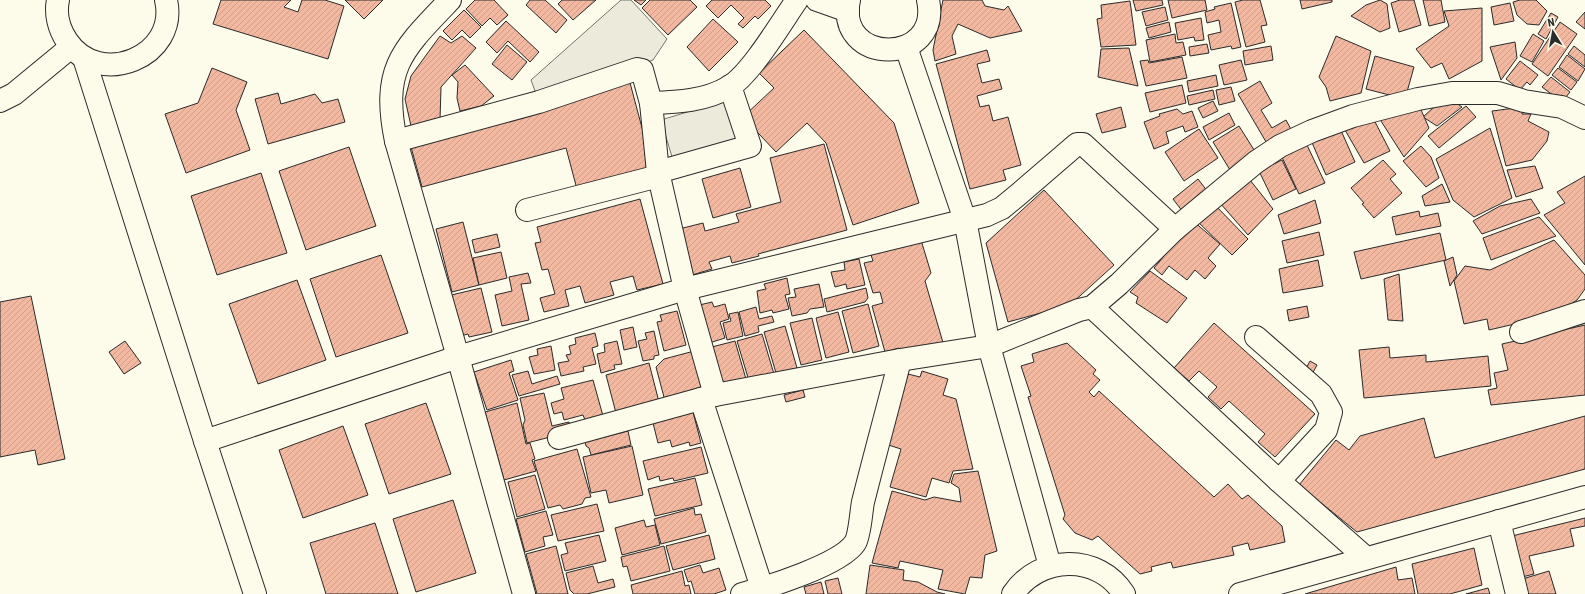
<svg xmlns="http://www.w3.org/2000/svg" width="1585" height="594" viewBox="0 0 1585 594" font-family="'Roboto Condensed',sans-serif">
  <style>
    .garden { fill: #ecebdb; stroke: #74746e }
    .building { fill: url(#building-hatch); stroke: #2b2b2b }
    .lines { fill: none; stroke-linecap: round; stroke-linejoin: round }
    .minor-casing { stroke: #2b2b2b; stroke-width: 24 }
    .minor { stroke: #fdfbea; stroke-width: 22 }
  </style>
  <defs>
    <pattern id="building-hatch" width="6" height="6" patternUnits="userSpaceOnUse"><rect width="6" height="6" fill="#f2b8a0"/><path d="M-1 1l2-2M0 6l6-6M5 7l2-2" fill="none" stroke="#d09e8a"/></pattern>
  </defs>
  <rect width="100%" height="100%" fill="#fdfbea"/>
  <g class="garden">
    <path d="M621 0H631L667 39 653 60 539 102 531 80Z"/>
    <path d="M730 99 745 147 675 167 661 120Z"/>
  </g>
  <g class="building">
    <path d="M221 0H291L284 7 298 12 302 0H325L344 6 328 59 213 24Z"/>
    <path d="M345 0H383L364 19Z"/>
    <path d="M475 0H494L508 15 497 25 490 18 482 26 466 9Z"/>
    <path d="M530 0H545L567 20 556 33 526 5Z"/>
    <path d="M562 0H596L573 20 558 4Z"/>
    <path d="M634 0H646L641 5Z"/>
    <path d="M650 0H690L697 7 668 35 642 8Z"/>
    <path d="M712 0H765L771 6 758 19 755 16 743 28 738 24 744 18 731 5 718 18 706 6Z"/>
    <path d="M943 0H982L985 6 1004 10 1008 6 1022 31 990 38 958 24 952 36 956 54 935 61 933 50Z"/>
    <path d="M1133 0H1162L1163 5 1136 11Z"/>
    <path d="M1168 0H1205L1207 10 1172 18Z"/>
    <path d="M1243 0H1260L1267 25 1261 26 1265 42 1246 47 1235 2Z"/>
    <path d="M1300 0H1332V2L1302 9Z"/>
    <path d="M1380 0 1387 4 1390 28 1380 32 1351 16 1366 5Z"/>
    <path d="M1400 0H1414L1421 25 1399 32 1391 3Z"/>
    <path d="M1423 0H1441L1445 22 1429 26Z"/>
    <path d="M1520 0H1536L1547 11 1539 25 1527 24 1517 15 1513 2Z"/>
    <path d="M1130 1 1136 45 1101 47 1097 19 1102 18 1101 5Z"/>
    <path d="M1231 3 1241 47 1232 49 1231 46 1211 50 1208 35 1221 32 1219 20 1207 23 1205 12 1215 9 1214 7Z"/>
    <path d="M1510 3 1514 21 1494 25 1491 7Z"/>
    <path d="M1165 7 1168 20 1146 26 1142 12Z"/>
    <path d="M1482 8V61L1449 79 1442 63 1431 68 1416 49 1449 26 1444 11Z"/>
    <path d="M464 10 481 27 470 38 462 30 452 40 443 31Z"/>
    <path d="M1585 12V29L1576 22Z"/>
    <path d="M1551 13 1558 17 1546 39 1538 34Z"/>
    <path d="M1201 18 1204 40 1195 41 1194 37 1178 40 1175 23Z"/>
    <path d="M713 19 738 42 709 71 687 47Z"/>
    <path d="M506 21 539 52 530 62 508 41 497 53 486 42Z"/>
    <path d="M1169 22 1171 32 1149 38 1146 28Z"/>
    <path d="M1560 22 1577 34 1548 76 1532 64Z"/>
    <path d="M804 30 894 123 919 203 853 225 826 143 807 123 776 152 743 117 774 88 759 73Z"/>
    <path d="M1175 34 1176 43 1183 42 1186 55 1150 62 1146 40Z"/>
    <path d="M1533 34 1544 41 1532 62 1520 56Z"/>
    <path d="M440 36 451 43 462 36 476 48 441 87 440 120 411 126 405 99 411 76Z"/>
    <path d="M1336 36 1371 51 1361 93 1330 101 1326 87 1319 77Z"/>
    <path d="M1515 42 1517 58 1501 80 1490 47Z"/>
    <path d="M1207 44 1209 53 1190 56 1189 47Z"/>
    <path d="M507 45 527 62 512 80 492 64Z"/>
    <path d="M1271 46 1273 60 1245 65 1243 51Z"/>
    <path d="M1574 46 1585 55V67L1568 54Z"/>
    <path d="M1129 48 1138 86 1098 77 1101 49Z"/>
    <path d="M987 50 990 61 977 64 982 83 999 79 1002 89 977 96 980 107 989 105 993 121 1008 117 1021 165 1003 170 1006 180 970 189 936 64Z"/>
    <path d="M1567 55 1585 69 1578 81 1559 67Z"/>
    <path d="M1375 56 1414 67 1405 99 1366 89Z"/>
    <path d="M1182 57 1187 78 1146 86 1140 61 1148 60 1149 63Z"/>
    <path d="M1241 60 1247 80 1224 85 1219 65Z"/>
    <path d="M1520 61 1538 75 1530 85 1527 82 1520 90 1506 79Z"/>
    <path d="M465 65 494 96 481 106 460 111 457 98 458 82 452 75Z"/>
    <path d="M212 68 247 82 236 110 250 150 186 173 165 114 198 103Z"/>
    <path d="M1558 68 1577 82 1571 90 1552 75Z"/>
    <path d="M1216 75 1218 86 1189 92 1187 81Z"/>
    <path d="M1551 77 1570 92 1562 102 1542 87Z"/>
    <path d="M629 79 654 173 578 193 566 148 422 187 411 147Z"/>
    <path d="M1260 81 1272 103 1261 110 1272 128 1286 120 1293 133 1269 147 1238 94Z"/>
    <path d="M1182 85 1186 103 1150 112 1145 93Z"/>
    <path d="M1231 87 1235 101 1219 105 1216 90Z"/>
    <path d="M1213 90 1215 99 1189 105 1187 96Z"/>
    <path d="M278 93 281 104 315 94 322 103 338 99 345 122 268 144 255 99Z"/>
    <path d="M1446 96 1462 107 1437 126 1423 117Z"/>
    <path d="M1213 101 1218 111 1203 118 1198 108Z"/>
    <path d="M1418 103 1429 128 1404 157 1379 118Z"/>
    <path d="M1466 106 1476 117 1439 148 1428 136Z"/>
    <path d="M1121 107 1126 127 1102 133 1096 114Z"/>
    <path d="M1523 107 1522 114H1531L1528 121 1549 132 1547 141 1532 160 1506 166 1492 111Z"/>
    <path d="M1177 109 1183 114 1192 111 1198 127 1185 132 1183 126 1166 132 1169 143 1154 149 1144 122 1160 116 1159 114Z"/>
    <path d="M1229 113 1235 125 1209 140 1203 127Z"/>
    <path d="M1372 116 1390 151 1364 163 1341 123Z"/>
    <path d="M1239 126 1256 153 1230 170 1213 142Z"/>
    <path d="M1339 126 1355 162 1326 175 1310 138Z"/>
    <path d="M1490 128 1512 198 1474 217 1453 200 1436 159Z"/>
    <path d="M1199 129 1218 158 1184 181 1165 152Z"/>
    <path d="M1306 143 1325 183 1299 194 1281 155Z"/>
    <path d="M824 144 847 230 758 254 759 256 732 263 730 256 709 262 712 269 692 275 679 229 703 223 705 231 739 222 736 214 781 202 770 158Z"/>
    <path d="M1421 146 1431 157 1439 178 1426 187 1403 161Z"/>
    <path d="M349 147 376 226 306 250 279 171Z"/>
    <path d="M1282 160 1296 189 1273 200 1259 171Z"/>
    <path d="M1383 160 1396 174 1390 179 1402 193 1374 218 1362 204 1364 203 1351 188Z"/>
    <path d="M1535 166 1543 188 1516 197 1507 170Z"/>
    <path d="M740 168 751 207 713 218 702 179Z"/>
    <path d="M261 173 287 253 217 275 191 196Z"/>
    <path d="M1585 176V265L1544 215 1565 203 1557 192Z"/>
    <path d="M1198 179 1211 196 1186 216 1173 199Z"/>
    <path d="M1250 180 1273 209 1248 235 1220 203Z"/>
    <path d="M1442 184 1450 202 1425 206 1422 196Z"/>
    <path d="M1044 190 1114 265 1070 305 1008 322 986 243Z"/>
    <path d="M640 199 663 284 637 290 633 276 610 282 614 295 585 303 580 286 565 290 569 306 544 312 540 298 555 294 548 269 542 270 535 243 541 242 537 227Z"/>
    <path d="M1531 199 1540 213 1482 234 1473 221 1500 206Z"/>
    <path d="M1315 200 1321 223 1284 234 1278 215Z"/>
    <path d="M1213 203 1248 239 1232 255 1196 220Z"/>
    <path d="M1419 211 1420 217 1438 213 1441 226 1396 235 1392 217Z"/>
    <path d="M1539 217 1556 236 1491 260 1483 238Z"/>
    <path d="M1193 221 1220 244 1208 258 1216 266 1205 279 1195 270 1187 280 1169 266 1162 275 1154 268Z"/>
    <path d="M463 222 479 285 452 292 436 229Z"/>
    <path d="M1319 232 1324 255 1287 263 1282 241Z"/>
    <path d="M1440 233 1446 260 1361 279 1354 252Z"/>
    <path d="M497 234 500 247 475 253 472 240Z"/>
    <path d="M921 240 931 273 925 281 944 346 902 358 899 348 885 352 872 306 883 303 880 292 873 293 864 263 873 261 871 255Z"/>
    <path d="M1554 240 1585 275V289L1577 300 1553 315 1489 330 1487 319 1464 324 1454 281 1465 266 1490 270Z"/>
    <path d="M501 252 507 278 479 285 473 258Z"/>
    <path d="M381 255 408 333 336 357 310 279Z"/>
    <path d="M1453 257 1457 275 1450 286 1444 261Z"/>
    <path d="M859 259 865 285 847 289 846 284 835 287 831 272 845 270 844 262Z"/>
    <path d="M1318 260 1323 286 1283 293 1279 269Z"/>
    <path d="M1150 271 1187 298 1167 323 1136 303 1138 297 1130 292Z"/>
    <path d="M528 273 531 283 521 284 529 320 502 326 495 295 512 291 509 277Z"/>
    <path d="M1399 274 1403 321 1388 320 1384 279Z"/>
    <path d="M787 278 790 294 785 295 789 309 773 313 772 310 760 313 757 291 766 289 764 284Z"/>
    <path d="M297 280 326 360 258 384 229 304Z"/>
    <path d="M819 284 824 307 810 309 807 313 792 316 788 298 796 297 794 289Z"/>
    <path d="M481 288 492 332 469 337 468 334 457 337 447 296Z"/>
    <path d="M866 288 868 298 865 302 827 312 824 299Z"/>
    <path d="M31 296 65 459 38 465 35 450 0 457V302Z"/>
    <path d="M712 302 714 307 725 304 729 319 720 322 725 338 706 344 695 306Z"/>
    <path d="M868 304 879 346 853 353 842 311Z"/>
    <path d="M1307 306 1309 317 1289 321 1287 310Z"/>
    <path d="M756 307 759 319 772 316 774 322 758 326 759 332 745 336 739 312Z"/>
    <path d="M677 311 686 345 664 351 657 322 662 321 660 315Z"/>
    <path d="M738 312 743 336 727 340 723 323 731 321 729 314Z"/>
    <path d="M838 312 849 352 826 358 816 318Z"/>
    <path d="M812 318 822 360 801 365 790 323Z"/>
    <path d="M1214 323 1315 414 1275 457 1258 442 1265 434 1229 401 1221 409 1208 397 1217 387 1199 371 1189 381 1174 368Z"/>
    <path d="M1585 325V395L1491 405 1488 390 1497 388 1494 373 1508 370 1502 344Z"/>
    <path d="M785 326 797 368 776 373 764 332Z"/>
    <path d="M633 327 637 347 624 350 620 330Z"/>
    <path d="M654 331 659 355 654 356V359L643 361 638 341 647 339 645 333Z"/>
    <path d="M595 333 598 346 592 348 596 364 583 367 584 371 561 376 558 363 569 361 566 355 571 354 569 346 576 344 575 338Z"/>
    <path d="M762 334 774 374 749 381 737 341Z"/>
    <path d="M125 341 141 363 124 374 109 352Z"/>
    <path d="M617 341 622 364 614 365 615 369 601 373 597 354 605 352 604 344Z"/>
    <path d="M735 341 746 379 720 387 708 348Z"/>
    <path d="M1067 343 1096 370 1093 374 1100 380 1089 392 1094 397 1099 391 1214 497 1228 484 1242 499 1248 495 1282 526 1285 542 1250 550 1248 543 1232 547 1234 555 1173 568 1171 562 1151 567 1152 571 1140 574 1098 536 1092 540 1075 533 1063 519 1065 515 1028 397 1031 396 1021 366 1034 362 1032 354Z"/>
    <path d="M551 346 555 370 534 374 529 357 538 355 537 349Z"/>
    <path d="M1389 347 1390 358 1426 355V362L1488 356 1491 386 1364 398 1359 350Z"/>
    <path d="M698 350 709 389 665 401 656 367 664 359Z"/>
    <path d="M511 360 514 371 509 373 518 400 487 410 474 372Z"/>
    <path d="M1310 361 1317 365 1310 378 1303 374Z"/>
    <path d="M649 363 659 402 616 413 606 375Z"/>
    <path d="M528 371 532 384 557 376 560 384 519 396 512 375Z"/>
    <path d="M922 371 948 379 943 395 956 399 973 469 953 471 949 483 932 478 926 497 890 487 901 449 882 443 901 379 906 381 908 374 920 377Z"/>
    <path d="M593 380 603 416 585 420 583 415 564 420 562 412 554 414 551 403 564 399 561 388Z"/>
    <path d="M803 390 805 397 786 402 784 395Z"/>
    <path d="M544 393 552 426 569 422 570 429 554 436 527 443 523 425 525 420 520 398Z"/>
    <path d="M426 403 451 474 389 494 365 424Z"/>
    <path d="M517 403 526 444 530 443 535 459 532 460 536 471 504 480 485 412Z"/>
    <path d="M693 412 701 443 690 446 689 442 672 447 670 440 658 443 653 423Z"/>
    <path d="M1585 416V469L1357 532 1299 485 1336 440 1349 450 1360 436 1424 418 1435 458Z"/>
    <path d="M343 426 368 495 303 518 279 450Z"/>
    <path d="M628 431 631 445 591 455 589 448 586 446 585 442Z"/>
    <path d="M632 446 643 495 609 503 606 490 591 493 583 457Z"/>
    <path d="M701 447 708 473 674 481 673 478 660 481 659 476 648 480 643 461Z"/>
    <path d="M577 449 591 497 585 498 582 504 563 509 560 505 548 508 534 461Z"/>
    <path d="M978 471 997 551 985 555 982 578 970 577 965 594 938 589 943 570 900 561 898 568 872 563 892 491 925 500 934 497 961 502 959 488 951 483 954 474Z"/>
    <path d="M535 475 545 509 517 517 508 482Z"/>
    <path d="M695 478 702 505 655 516 648 489Z"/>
    <path d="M453 500 476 573 416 592 393 519Z"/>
    <path d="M597 504 604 531 558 541 551 515Z"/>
    <path d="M694 508 695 515 701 514 706 532 661 544 654 519Z"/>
    <path d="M546 511 553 535 543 537 545 546 525 552 516 519Z"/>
    <path d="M1585 518V526L1570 529 1574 546 1529 556 1534 574 1522 577 1512 536Z"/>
    <path d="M644 520 646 527 655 525 660 545 622 555 615 528Z"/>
    <path d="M375 523 398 594H326L310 543Z"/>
    <path d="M599 535 606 561 565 571 561 555 568 553 565 543Z"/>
    <path d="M709 535 715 559 673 570 666 546Z"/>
    <path d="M556 546 568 594H537L526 554Z"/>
    <path d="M664 546 670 571 631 581 627 566 623 567 621 557Z"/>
    <path d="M1474 548 1482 585 1450 594H1418L1412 564Z"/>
    <path d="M700 565 703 573 719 568 726 590 714 594H695L691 581 688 582 684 570Z"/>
    <path d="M870 565 904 570 903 580 918 582 937 592 945 594H866Z"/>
    <path d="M593 566 598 583 613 579 615 587 587 594H574L570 590 566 573Z"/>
    <path d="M1396 567 1398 580 1412 578 1415 594H1305Z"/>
    <path d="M682 571 685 586 689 585 691 594H633L631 585Z"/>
    <path d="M1549 571 1556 594H1523L1519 580Z"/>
    <path d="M838 578 842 594H828L825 581Z"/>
    <path d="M821 582 824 594H806L804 587Z"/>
    <path d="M1488 588 1490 594H1466Z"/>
  </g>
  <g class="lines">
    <g class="minor-casing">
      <g id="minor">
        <path d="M58 0C55 14 59 29 67 41 99 89 179 57 166 0"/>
        <path d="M450 0C402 50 381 68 396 141L458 357 524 594"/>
        <path d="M817 0 848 11"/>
        <path d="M849 0C835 66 942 66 928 0"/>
        <path d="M906 47 965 220 989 346 1050 566"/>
        <path d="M84 58 205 441 255 594"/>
        <path d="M0 101 14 94 71 47"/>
        <path d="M651 103C678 102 705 101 729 87 751 74 781 23 797 0"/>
        <path d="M396 141 539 102 637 69 642 70 651 103 658 172 685 289 715 395"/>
        <path d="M527 210 655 177 658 172 750 146 730 86"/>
        <path d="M1092 307 1279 481 1366 558"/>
        <path d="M1521 332 1585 311"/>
        <path d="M1256 337 1321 394 1331 412 1326 430 1279 481"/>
        <path d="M701 399 762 588"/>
        <path d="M559 438 715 395 900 360 989 346 1079 310 1092 307 1119 284 1175 229 1256 162 1280 146 1312 131 1353 116 1418 99 1452 93H1498L1524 101 1562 107 1585 118"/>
        <path d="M205 441 458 357 685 289 987 215 1002 208 1019 194 1077 144H1083L1175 229"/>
        <path d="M1499 521 1517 594"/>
        <path d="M742 594C768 587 840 565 855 543 860 535 861 512 863 502 875 454 888 407 900 360"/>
        <path d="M1013 594C1039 555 1098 553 1124 594"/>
        <path d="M1240 594 1585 497"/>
      </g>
    </g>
    <use href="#minor" class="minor"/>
  </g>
  <g transform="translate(1553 32) rotate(349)" stroke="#fdfbea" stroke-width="3" paint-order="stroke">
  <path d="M0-3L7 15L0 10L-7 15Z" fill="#2b2b2b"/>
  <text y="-6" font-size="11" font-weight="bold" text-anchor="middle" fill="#2b2b2b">N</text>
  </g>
</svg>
